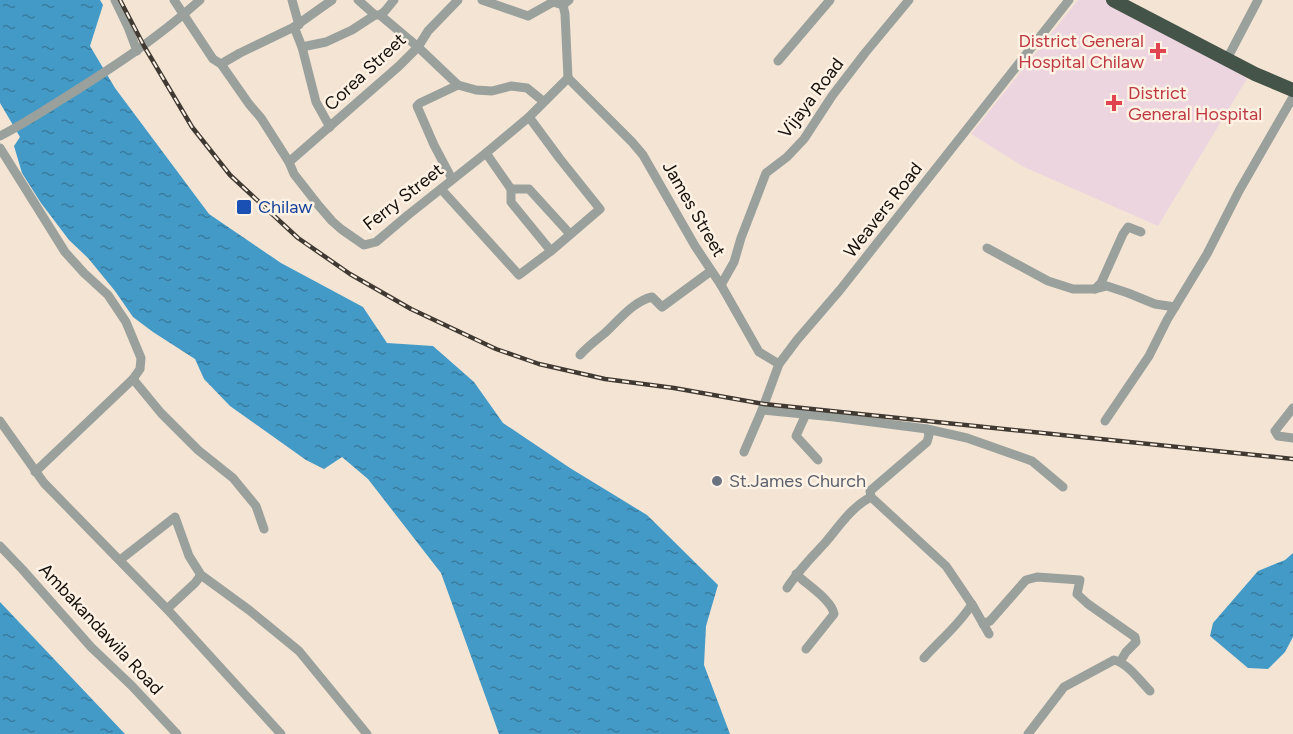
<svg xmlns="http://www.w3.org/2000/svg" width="1293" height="734" viewBox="0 0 1293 734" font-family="Figtree,sans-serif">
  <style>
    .medical { fill: #edd5e0 }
    .water { fill: url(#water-ripples) }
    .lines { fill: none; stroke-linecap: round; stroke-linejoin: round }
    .minor { stroke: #9aa19c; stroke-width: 9 }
    .highway { stroke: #455449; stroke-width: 14 }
    .rail-casing { stroke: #403932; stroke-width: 4.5 }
    .rail { stroke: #fef2e5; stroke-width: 2; stroke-dasharray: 7; stroke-linecap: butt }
    .health-dot { fill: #e0444e; stroke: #fef2e5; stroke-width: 2 }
    .transit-dot { fill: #1a4fb4; stroke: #fef2e5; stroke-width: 2 }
    .worship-dot { fill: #6b7280; stroke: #fef2e5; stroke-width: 2 }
    .labels { text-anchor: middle; stroke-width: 5; stroke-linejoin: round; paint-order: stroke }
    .health-label { font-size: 18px; fill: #be3a42; stroke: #fef2e5; text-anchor: end }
    .street-label { font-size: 18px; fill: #140f0a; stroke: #fef2e5 }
    .transit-label { font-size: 18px; fill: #164399; stroke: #fef2e5; text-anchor: start }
    .worship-label { font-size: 18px; fill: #5b616d; stroke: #fef2e5; text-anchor: start }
  </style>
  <defs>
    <pattern id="water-ripples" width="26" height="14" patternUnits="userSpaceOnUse" patternTransform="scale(1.5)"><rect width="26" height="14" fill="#449ac7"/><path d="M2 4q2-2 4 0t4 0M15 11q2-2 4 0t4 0" fill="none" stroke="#387ca0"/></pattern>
  </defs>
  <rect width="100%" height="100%" fill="#f3e4d4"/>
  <path class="medical" d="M1078 0H1114L1251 72 1158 226 1024 167 971 134Z"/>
  <g class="water">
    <path d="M0 0H100L103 5 90 46 115 88 209 214 281 263 363 307 387 343 433 346 474 382 503 423 570 468 647 515 718 585 706 626 704 665 730 734H499L441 573 368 479 342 457 324 469 306 460 230 406 204 379 195 359 153 332 133 317 115 291 88 258 69 240 41 203 22 173 14 146 20 137 0 103Z"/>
    <path d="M1293 553V637L1285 652 1268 669 1248 668 1210 636 1213 623 1258 571 1285 560Z"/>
    <path d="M0 602 125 734H0Z"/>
  </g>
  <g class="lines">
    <g class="minor">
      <path d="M115 0 128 27 137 51"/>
      <path d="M174 0 213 59 221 64 249 104 261 118 289 162 294 174 319 206 332 221 341 229 364 245 376 242 408 215 486 153 529 117 568 78 565 14 563 5 569 0"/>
      <path d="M292 0 299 25"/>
      <path d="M358 0 375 15H380L418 47 458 85 476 90 492 91 511 86 527 88 543 101"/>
      <path d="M482 0 528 16 553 2 563 5"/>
      <path d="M380 15 385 11 394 0"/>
      <path d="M294 27 302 47 316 102 330 127"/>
      <path d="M302 47 326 42 352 30 375 15"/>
      <path d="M1227 59 1258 0"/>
      <path d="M778 61 830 0"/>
      <path d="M221 64 240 53 294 27 332 0"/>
      <path d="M568 78 632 142 643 155 695 246 721 285 759 352 779 364"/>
      <path d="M0 136C22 125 43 111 64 98 112 68 158 38 200 0"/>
      <path d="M0 148 65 252 84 273 108 295 126 322 141 358 140 369 133 379 35 472"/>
      <path d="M486 153 511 189V202L551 251"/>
      <path d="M289 162 399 66 418 47 428 31 458 0"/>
      <path d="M452 179 434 145 417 106 420 103 458 85"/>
      <path d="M441 189 519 275 551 251 600 209 560 159 529 117"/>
      <path d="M511 189H529L570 234"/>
      <path d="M987 248 1048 281 1073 289H1095L1107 286 1128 293 1155 304 1175 307"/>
      <path d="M721 285 734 262 741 238 766 173 787 157 804 139 832 96 865 53 909 0"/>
      <path d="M1095 289 1101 283 1123 234 1128 227 1141 232"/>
      <path d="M580 355C588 346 596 340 605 333 619 320 634 301 652 297L662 307 711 271"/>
      <path d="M133 379 161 413 198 450 233 478 256 506 264 529"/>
      <path d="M1293 408 1275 431 1278 436 1293 438"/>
      <path d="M762 410 834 417 927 429 929 435 927 442 870 491 871 497 946 566 973 606 989 634"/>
      <path d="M806 414 796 436 818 460"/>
      <path d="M0 421 44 483 167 609 281 734"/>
      <path d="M1105 421 1149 356 1167 320 1207 254 1239 191 1293 97"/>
      <path d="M927 429 967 438 1032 461 1063 487"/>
      <path d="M744 452 762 410 779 364 797 340 840 290 1069 0"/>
      <path d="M0 546 22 569 91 647 132 686 177 734"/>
      <path d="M120 560 175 517 189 556 201 575 249 610 299 651 367 734"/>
      <path d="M796 574C807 585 832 600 834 614L806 649"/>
      <path d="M787 588C798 571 811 558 824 544 838 528 851 507 871 497"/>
      <path d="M167 609 195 583 201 575"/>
      <path d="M983 624 990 621 1026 580 1037 577 1080 580 1077 594 1088 604 1135 637 1136 642 1126 652 1120 662"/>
      <path d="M924 658C940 640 959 625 972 604"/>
      <path d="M1028 734 1064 687 1114 660C1129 664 1139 680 1150 691"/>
    </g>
    <path class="highway" d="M1113 0 1255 74 1293 90"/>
    <g class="rail-casing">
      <path id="rail" d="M120 0 144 46 192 127 230 175 298 238 350 274 411 309 496 349 539 364 605 379 674 388 764 404 1293 459"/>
    </g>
    <use href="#rail" class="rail"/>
  </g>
  <g class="health-dot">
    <path d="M1155 42h6v6h6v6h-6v6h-6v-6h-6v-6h6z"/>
    <path d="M1111 94h6v6h6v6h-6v6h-6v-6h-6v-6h6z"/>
  </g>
  <rect class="transit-dot" x="236" y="199" width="16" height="16" rx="3"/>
  <circle class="worship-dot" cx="717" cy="481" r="6"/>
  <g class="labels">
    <g class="health-label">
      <text x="1144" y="47">District General<tspan x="1144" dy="21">Hospital Chilaw</tspan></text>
      <text x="1128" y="99" text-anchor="start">District<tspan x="1128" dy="21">General Hospital</tspan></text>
    </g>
    <g class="street-label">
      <text transform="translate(365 72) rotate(-43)" y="6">Corea Street</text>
      <text transform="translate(811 98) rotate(-53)" y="6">Vijaya Road</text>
      <text transform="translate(403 197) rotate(-38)" y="6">Ferry Street</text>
      <text transform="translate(694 209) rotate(60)" y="6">James Street</text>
      <text transform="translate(883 210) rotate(-52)" y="6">Weavers Road</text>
      <text transform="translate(101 629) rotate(47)" y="6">Ambakandawila Road</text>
    </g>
    <g class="transit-label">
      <text x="258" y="213">Chilaw</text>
    </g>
    <g class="worship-label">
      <text x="729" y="487">St.James Church</text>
    </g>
  </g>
</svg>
